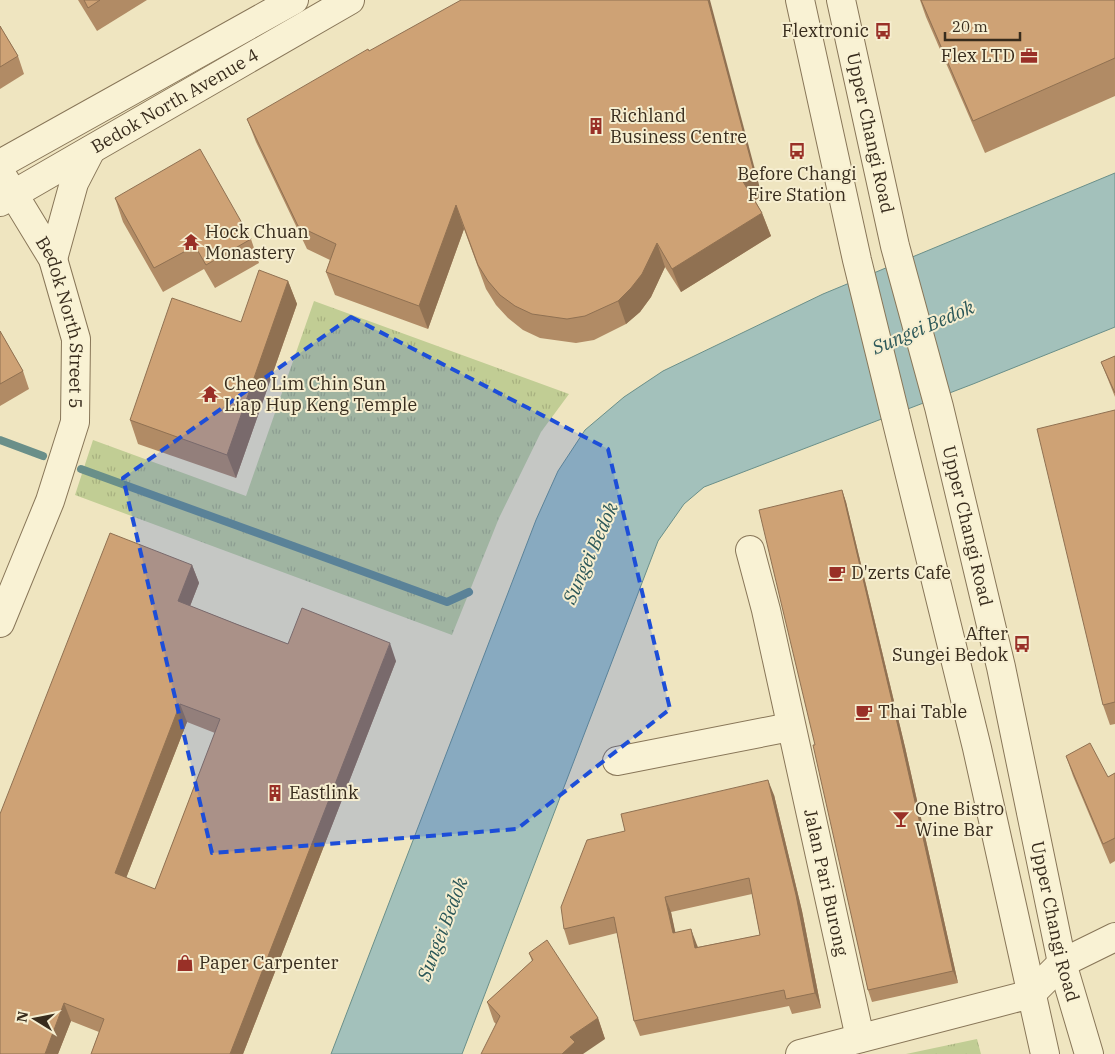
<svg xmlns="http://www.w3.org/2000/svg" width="1115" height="1054" viewBox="0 0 1115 1054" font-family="'IBM Plex Serif',serif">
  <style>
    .grass { fill: url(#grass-tufts) }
    .water { fill: #a3c1bb; stroke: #6a8f89 }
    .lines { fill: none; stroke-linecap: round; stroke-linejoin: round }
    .stream { stroke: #6a8f89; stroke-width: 8 }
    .minor-casing { stroke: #887658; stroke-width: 30 }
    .tertiary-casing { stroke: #887658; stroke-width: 30 }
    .minor { stroke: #f9f2d4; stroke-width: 28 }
    .tertiary { stroke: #f9f2d4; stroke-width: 28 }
    .wall { fill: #b18b65; fill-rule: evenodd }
    .shaded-wall { fill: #907152 }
    .building { fill: #cea275; stroke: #907152; fill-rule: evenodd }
    .marked { fill: #1d4ed8; fill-opacity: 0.2; stroke: #1d4ed8; stroke-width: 4; stroke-dasharray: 10 6; stroke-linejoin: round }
    .labels { text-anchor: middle; stroke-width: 4; stroke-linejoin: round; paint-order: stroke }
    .poi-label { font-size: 18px; fill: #382c1d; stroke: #f6eed0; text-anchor: start }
    .street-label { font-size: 18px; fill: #382c1d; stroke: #f6eed0 }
    .water-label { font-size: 19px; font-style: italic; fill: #2b5758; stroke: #f6eed0 }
  </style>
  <defs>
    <pattern id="grass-tufts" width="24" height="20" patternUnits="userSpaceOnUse" patternTransform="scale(1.25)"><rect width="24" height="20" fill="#c1cd94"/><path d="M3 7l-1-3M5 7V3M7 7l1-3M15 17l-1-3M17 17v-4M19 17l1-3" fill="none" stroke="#a7b07f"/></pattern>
  </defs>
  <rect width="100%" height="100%" fill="#efe5c0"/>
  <g class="grass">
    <path d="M314 301 569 394 541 432 499 518 452 635 75 495 93 440 246 496Z"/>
    <path d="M977 1039 981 1054H906Z"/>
  </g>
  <path class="water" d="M1115 173V327L973 384 704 487 684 504 658 541 462 1054H331L536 520 558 471 585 430 624 397 663 371 823 294Z"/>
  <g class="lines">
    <g class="stream">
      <path d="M0 440 43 456"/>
      <path d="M81 469 447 602 469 592"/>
    </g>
    <g class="minor-casing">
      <g id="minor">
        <path d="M0 164 294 0"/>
        <path id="s1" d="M0 172 53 259 76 339 75 422 50 501 0 623"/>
        <path id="s2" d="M0 202 350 0"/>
        <path d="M53 259 74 183 91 150"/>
        <path id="s3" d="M750 550 766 610 860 1038"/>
        <path d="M617 761 790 727"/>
        <path d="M800 1054 1031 994 1062 963 1115 937"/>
      </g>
    </g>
    <g class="tertiary-casing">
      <g id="tertiary">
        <path d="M800 0 857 260 977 748 1045 1054"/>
        <path id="s4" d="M841 0 895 246 939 407 1001 667 1062 963 1089 1054"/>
      </g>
    </g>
    <use href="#minor" class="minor"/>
    <use href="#tertiary" class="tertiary"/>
  </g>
  <g class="wall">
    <path d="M78 0H147L97 31Z"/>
    <path d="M920 0H1115V96L985 153 926 17Z"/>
    <path d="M0 26 18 56 24 74 0 89Z"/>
    <path d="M369 51 762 196 755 200 762 213 771 236 681 292 665 267 651 297 640 312 626 324 594 340 576 343 540 338 523 330 508 318 496 305 486 289 464 229 428 329 335 295 326 272 330 260 307 249 256 142 247 119Z"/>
    <path d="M115 198 251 239 259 263 215 288 204 269 163 292 123 222Z"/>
    <path d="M288 281 297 304 236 478 138 444 130 420Z"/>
    <path d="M0 331 23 371 29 389 0 406Z"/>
    <path d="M1115 356V397L1101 362Z"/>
    <path d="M1115 410V724L1110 725 1103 705Z"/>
    <path d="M842 490 846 502 905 747 958 983 872 1002 868 990 815 745Z"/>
    <path d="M192 565 199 583 190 606 288 644 396 661 243 1054H91L99 1032 71 1021 58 1054H0ZM187 722 215 733 155 889 126 878Z"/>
    <path d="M1066 756 1108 777 1115 773V861L1110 864 1073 776Z"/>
    <path d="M774 795 802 911 821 1008 792 1014 789 1006 640 1036 634 1021 617 933 569 945 564 929ZM752 894 760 935 698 947 697 945 675 933 671 912Z"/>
    <path d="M529 953 598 1018 605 1039 496 1024 494 1022 487 1002 532 961Z"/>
  </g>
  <g class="shaded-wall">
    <path d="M708 0H710L762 196 751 203 742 180Z"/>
    <path d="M456 205 464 229 428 329 419 306Z"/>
    <path d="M762 213 771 236 681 292 672 269Z"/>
    <path d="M657 243 665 267 651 297 640 312 626 324 618 301Z"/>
    <path d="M288 281 297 304 236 478 227 455Z"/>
    <path d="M842 490 846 502 905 747 958 983 953 971Z"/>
    <path d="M192 565 199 583 185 619 178 601Z"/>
    <path d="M390 643 396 661 243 1054H230Z"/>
    <path d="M180 704 187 722 121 891 115 873Z"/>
    <path d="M768 780 774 795 802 911 821 1008 815 993Z"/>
    <path d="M665 897 671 912 679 949 673 933Z"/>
    <path d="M691 929 697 945 701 964 695 948Z"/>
    <path d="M64 1003 71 1021 58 1054H45Z"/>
    <path d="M598 1018 605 1039 583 1054H562L570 1037Z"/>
  </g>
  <g class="building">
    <path d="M84 0H100L88 8Z"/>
    <path d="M461 0H708L754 172 742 180 762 213 672 269 657 243 642 274 631 288 618 301 585 316 567 319 532 314 515 306 500 295 488 281 478 265 456 205 419 306 326 272 336 244 298 226 247 119 368 49 369 51Z"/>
    <path d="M921 0H1115V58L973 121Z"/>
    <path d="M0 26 18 56 0 67Z"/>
    <path d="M200 149 251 239 206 265 195 246 154 268 115 198Z"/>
    <path d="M259 270 288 281 227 455 130 420 172 298 241 322Z"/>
    <path d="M0 331 23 371 0 384Z"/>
    <path d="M1115 356V393L1101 362Z"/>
    <path d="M1115 410V702L1103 705 1037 429Z"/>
    <path d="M842 490 900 735 953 971 868 990 813 745H815L759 510Z"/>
    <path d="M110 533 192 565 178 601 236 624 288 644 302 608 390 643 230 1054H91L104 1019 64 1003 45 1054H0V814ZM180 704 220 719 155 889 115 873Z"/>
    <path d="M1090 743 1108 777 1115 773V838L1103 844 1066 756Z"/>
    <path d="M768 780 796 895 815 993 786 999 784 990 634 1021 614 917 564 929 561 907 587 840 625 831 621 814ZM749 878 760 935 695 948 691 929 673 933 665 897Z"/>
    <path d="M547 940 598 1018 570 1037 575 1042 562 1054H481L500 1016 487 1002 533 960 529 953Z"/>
  </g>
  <path class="marked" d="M351 317 608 449 670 709 517 829 212 853 123 478Z"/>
  <defs>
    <g id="bus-bare" transform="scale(1.35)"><path d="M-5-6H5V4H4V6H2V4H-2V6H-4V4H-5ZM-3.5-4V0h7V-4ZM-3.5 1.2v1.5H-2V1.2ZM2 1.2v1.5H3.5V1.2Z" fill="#993027" stroke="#f6eed0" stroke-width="2.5" paint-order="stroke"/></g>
    <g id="office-bare" transform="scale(1.35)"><path d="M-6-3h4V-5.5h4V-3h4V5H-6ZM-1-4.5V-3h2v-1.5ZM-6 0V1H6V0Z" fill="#993027" stroke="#f6eed0" stroke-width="2.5" paint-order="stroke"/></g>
    <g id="building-bare" transform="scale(1.35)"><path d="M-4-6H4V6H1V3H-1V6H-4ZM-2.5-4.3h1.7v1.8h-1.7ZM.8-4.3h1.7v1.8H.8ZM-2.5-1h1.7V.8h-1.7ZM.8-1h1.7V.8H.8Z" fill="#993027" stroke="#f6eed0" stroke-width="2.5" paint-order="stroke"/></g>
    <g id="temple-bare" transform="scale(1.35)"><path d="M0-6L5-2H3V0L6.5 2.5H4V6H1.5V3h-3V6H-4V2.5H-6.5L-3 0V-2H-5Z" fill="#993027" stroke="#f6eed0" stroke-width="2.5" paint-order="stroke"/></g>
    <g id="cafe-bare" transform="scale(1.35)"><path d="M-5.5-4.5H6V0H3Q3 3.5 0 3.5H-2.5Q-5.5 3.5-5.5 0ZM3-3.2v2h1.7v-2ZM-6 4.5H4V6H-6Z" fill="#993027" stroke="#f6eed0" stroke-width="2.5" paint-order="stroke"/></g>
    <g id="bar-bare" transform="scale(1.35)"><path d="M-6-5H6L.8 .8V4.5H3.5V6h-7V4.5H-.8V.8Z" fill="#993027" stroke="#f6eed0" stroke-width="2.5" paint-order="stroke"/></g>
    <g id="shop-bare" transform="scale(1.35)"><path d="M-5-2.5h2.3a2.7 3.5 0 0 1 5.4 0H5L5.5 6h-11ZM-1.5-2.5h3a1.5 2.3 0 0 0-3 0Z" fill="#993027" stroke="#f6eed0" stroke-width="2.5" paint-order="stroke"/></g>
  </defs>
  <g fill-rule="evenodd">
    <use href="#bus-bare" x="883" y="31"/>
    <use href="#office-bare" x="1029" y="56"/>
    <use href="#building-bare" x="596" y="126"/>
    <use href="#bus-bare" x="797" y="151"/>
    <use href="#temple-bare" x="191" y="242"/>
    <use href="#temple-bare" x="210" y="394"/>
    <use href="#cafe-bare" x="837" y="573"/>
    <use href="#bus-bare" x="1022" y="644"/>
    <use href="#cafe-bare" x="864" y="712"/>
    <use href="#building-bare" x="275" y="793"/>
    <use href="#bar-bare" x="901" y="819"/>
    <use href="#shop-bare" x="185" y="963"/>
  </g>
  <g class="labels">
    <g class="poi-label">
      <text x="869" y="37" text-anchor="end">Flextronic</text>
      <text x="1015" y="62" text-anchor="end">Flex LTD</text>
      <text x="610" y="122">Richland<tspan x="610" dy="21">Business Centre</tspan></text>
      <text x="797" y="180" text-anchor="middle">Before Changi<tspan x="797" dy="21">Fire Station</tspan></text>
      <text x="205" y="238">Hock Chuan<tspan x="205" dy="21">Monastery</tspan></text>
      <text x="224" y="390">Cheo Lim Chin Sun<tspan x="224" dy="21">Liap Hup Keng Temple</tspan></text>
      <text x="851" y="579">D'zerts Cafe</text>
      <text x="1008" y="640" text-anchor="end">After<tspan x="1008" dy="21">Sungei Bedok</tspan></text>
      <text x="878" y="718">Thai Table</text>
      <text x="289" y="799">Eastlink</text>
      <text x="915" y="815">One Bistro<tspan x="915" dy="21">Wine Bar</tspan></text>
      <text x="199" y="969">Paper Carpenter</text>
    </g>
    <g class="street-label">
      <text dy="6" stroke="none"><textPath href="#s2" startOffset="202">Bedok North Avenue 4</textPath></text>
      <text dy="6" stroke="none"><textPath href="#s4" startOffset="136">Upper Changi Road</textPath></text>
      <text dy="6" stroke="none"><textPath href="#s1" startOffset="166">Bedok North Street 5</textPath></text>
      <text dy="6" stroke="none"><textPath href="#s4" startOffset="541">Upper Changi Road</textPath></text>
      <text dy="6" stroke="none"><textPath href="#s3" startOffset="341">Jalan Pari Burong</textPath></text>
      <text dy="6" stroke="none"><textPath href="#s4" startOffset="946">Upper Changi Road</textPath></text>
    </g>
    <g class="water-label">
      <text transform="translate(923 327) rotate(-23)" y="7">Sungei Bedok</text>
      <text transform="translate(590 553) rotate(-66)" y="7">Sungei Bedok</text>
      <text transform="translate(442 929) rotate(-69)" y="7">Sungei Bedok</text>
    </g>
  </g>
  <g transform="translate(35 1019) rotate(280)" stroke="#f6eed0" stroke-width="4" paint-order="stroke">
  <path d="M0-4L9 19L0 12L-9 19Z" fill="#382c1d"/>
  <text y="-8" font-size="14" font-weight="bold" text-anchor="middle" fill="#382c1d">N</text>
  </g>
  <path d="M945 32v8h75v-8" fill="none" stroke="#382c1d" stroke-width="2.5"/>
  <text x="952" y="32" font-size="15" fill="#382c1d" stroke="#f6eed0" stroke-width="4" paint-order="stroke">20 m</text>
</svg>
